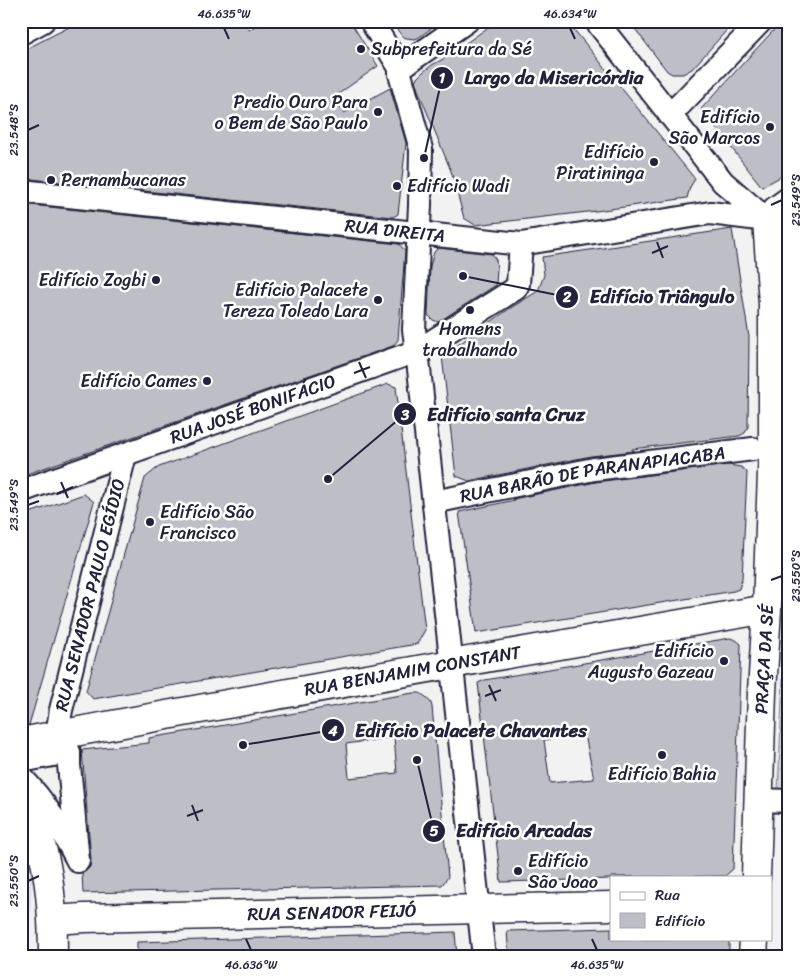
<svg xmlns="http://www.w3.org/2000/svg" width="810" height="978" viewBox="0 0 810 978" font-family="Sriracha,sans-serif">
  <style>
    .built { fill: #e2e2e6 }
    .park { fill: url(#park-crowns); stroke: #7a7a8a }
    .building { fill: #bebec6; stroke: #22223b; fill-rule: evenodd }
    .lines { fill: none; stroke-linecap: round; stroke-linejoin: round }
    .street-casing { stroke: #22223b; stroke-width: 26 }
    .secondary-casing { stroke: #22223b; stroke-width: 31 }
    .primary-casing { stroke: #22223b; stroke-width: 31 }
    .street { stroke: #fff; stroke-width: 22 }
    .secondary { stroke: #fff; stroke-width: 28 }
    .primary { stroke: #fff; stroke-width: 28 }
    .ticks { fill: none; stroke: #22223b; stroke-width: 2 }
    .poi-dot { fill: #22223b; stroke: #fff; stroke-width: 2 }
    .labels { text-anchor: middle; stroke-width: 5; stroke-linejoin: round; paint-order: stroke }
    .poi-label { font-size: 18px; fill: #22223b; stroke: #fff; text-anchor: end }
    .street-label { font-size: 18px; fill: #22223b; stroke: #fff }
    .leader { fill: none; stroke: #22223b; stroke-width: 2 }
    .callout-dot { fill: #22223b; stroke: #fff; stroke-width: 2 }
    .mark-label { font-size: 15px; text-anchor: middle; font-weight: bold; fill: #fff }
    .callout-label { font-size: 19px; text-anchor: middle; font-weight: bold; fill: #22223b; stroke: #fff; stroke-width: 5; stroke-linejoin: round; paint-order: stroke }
    .neatline { fill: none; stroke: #22223b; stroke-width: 2 }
    .ticks-label { font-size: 12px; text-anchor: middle; fill: #22223b }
  </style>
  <defs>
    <pattern id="park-crowns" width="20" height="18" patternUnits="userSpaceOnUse" patternTransform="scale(1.25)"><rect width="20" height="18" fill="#d3d3d8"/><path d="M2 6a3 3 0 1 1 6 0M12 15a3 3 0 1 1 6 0" fill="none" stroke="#b5b5ba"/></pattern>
  </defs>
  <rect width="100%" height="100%" fill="#f2f2f3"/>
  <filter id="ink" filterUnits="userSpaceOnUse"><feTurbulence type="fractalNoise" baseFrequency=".02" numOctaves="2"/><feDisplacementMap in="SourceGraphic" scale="10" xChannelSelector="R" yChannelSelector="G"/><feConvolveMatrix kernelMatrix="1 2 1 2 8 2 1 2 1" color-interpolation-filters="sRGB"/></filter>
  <g filter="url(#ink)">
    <path class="built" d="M21 866H33L28 957H21Z"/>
    <path class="park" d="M789 542V790H778Z"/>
    <g class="building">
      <path d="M81 21H244L249 30 263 21H350L378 66 334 97 344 113 390 88 406 143 398 214 393 217 21 178V50L28 48Z"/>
      <path d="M390 21H441L418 38 414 39 407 38 403 37Z"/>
      <path d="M497 21H567L695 179 690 187 687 198 596 211 475 225 464 218 451 171 418 90 415 80 423 72 432 65 445 58Z"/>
      <path d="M629 21H735L692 69 683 74H672L667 71Z"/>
      <path d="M782 21H789V172L762 187 701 109Z"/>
      <path d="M21 204 399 244 405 251 398 340 393 346 21 476Z"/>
      <path d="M732 229 749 337 748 427 745 433 739 436 632 449V450L635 451 591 456 469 481 456 476 442 356 509 309 538 291 544 275 542 257Z"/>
      <path d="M438 248 492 254 496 260 497 268 496 285 438 322 433 320 428 315 430 266 434 252Z"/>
      <path d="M388 384 396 387 425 630 417 644 93 699 86 691 145 478 156 469 159 467Z"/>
      <path d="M728 465 741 467 747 472 742 579 739 589 734 591 476 633 459 512 515 500 513 499 596 482Z"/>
      <path d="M84 494 94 502 29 725 21 726V516Z"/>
      <path d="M730 638 736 640 741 644 733 869 725 876 611 877V879L501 882 478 683 485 680ZM585 735 594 779 550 783 544 740Z"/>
      <path d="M413 693H420L426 697 431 703 432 707 448 877 442 885 83 893 82 873 85 872 90 867 91 860 82 750 149 743V738ZM394 737 397 773 349 778 346 744Z"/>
      <path d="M611 928V939H729V957H509L507 931Z"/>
      <path d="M455 932 457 957H137V942Z"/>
    </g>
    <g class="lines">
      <g class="street-casing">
        <g id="street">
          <path d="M371 21 400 68V74L421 149 420 205 414 330 417 351 484 957"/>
          <path d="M596 21 723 182 767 220"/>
          <path d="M21 33 43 21"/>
          <path d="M400 68 467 21"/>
          <path d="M670 115 761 21"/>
          <path id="s1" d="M21 191 521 244 710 213 767 220"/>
          <path d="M767 220 775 208 789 198"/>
          <path id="s2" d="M21 491 417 351 515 289 518 284 521 244"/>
          <path id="s3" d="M434 502 594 469 753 449"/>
          <path id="s4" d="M57 735 61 710 125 455"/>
          <path d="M21 761 69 752V765L78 861C62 831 46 802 21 777"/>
          <path d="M759 800 789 801"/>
        </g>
      </g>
      <g class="secondary-casing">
        <g id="secondary">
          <path id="s5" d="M21 742C269 695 518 652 767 609"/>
          <path d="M21 802C50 840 53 911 53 957"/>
          <path id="s6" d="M53 920 84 918 611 906"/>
        </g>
      </g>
      <g class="primary-casing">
        <g id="primary">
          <path id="s7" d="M756 877 762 692 767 609 773 446V304L767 220 789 228"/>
          <path d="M753 957 754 939"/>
        </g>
      </g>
      <use href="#street" class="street"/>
      <use href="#secondary" class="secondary"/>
      <use href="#primary" class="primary"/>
    </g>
  </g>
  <path class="ticks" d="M224 28 229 39M570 28 575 39M28 130 39 125M771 205 782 200M657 242 663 258M652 253 668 246M359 362 366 378M354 373 370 367M61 482 68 498M57 494 73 487M28 505 39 501M771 580 782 576M489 685 496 701M485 696 501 690M192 805 198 821M187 816 203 810M28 881 39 876M246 939 251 950M592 939 597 950"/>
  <g class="poi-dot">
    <circle cx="361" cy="49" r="5"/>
    <circle cx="378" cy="112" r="5"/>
    <circle cx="770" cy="127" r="5"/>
    <circle cx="654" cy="162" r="5"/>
    <circle cx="51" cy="180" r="5"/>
    <circle cx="397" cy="186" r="5"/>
    <circle cx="156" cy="280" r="5"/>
    <circle cx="378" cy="300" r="5"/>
    <circle cx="470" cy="310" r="5"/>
    <circle cx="207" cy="381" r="5"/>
    <circle cx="150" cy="522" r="5"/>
    <circle cx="724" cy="661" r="5"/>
    <circle cx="662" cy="755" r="5"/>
    <circle cx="518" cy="871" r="5"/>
  </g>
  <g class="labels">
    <g class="poi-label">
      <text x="371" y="55" text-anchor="start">Subprefeitura da Sé</text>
      <text x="368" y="108">Predio Ouro Para<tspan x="368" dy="21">o Bem de São Paulo</tspan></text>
      <text x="760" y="123">Edifício<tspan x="760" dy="21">São Marcos</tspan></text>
      <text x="644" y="158">Edifício<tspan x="644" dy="21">Piratininga</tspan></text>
      <text x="61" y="186" text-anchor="start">Pernambucanas</text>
      <text x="407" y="192" text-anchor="start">Edifício Wadi</text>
      <text x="146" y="286">Edifício Zogbi</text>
      <text x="368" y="296">Edifício Palacete<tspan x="368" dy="21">Tereza Toledo Lara</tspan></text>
      <text x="470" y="335" text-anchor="middle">Homens<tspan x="470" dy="21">trabalhando</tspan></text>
      <text x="197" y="387">Edifício Cames</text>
      <text x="160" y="518" text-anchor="start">Edifício São<tspan x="160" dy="21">Francisco</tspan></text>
      <text x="714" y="657">Edifício<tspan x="714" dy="21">Augusto Gazeau</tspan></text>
      <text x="662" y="780" text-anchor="middle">Edifício Bahia</text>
      <text x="528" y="867" text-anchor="start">Edifício<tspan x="528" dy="21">São Joao</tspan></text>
    </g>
    <g class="street-label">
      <text dy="6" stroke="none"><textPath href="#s1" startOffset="376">RUA DIREITA</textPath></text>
      <text dy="6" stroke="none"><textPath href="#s2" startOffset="246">RUA JOSÉ BONIFÁCIO</textPath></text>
      <text dy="6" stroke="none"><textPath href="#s3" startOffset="161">RUA BARÃO DE PARANAPIACABA</textPath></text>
      <text dy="6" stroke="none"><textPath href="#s4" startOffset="144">RUA SENADOR PAULO EGÍDIO</textPath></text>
      <text dy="6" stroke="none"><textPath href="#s7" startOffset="218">PRAÇA DA SÉ</textPath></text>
      <text dy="6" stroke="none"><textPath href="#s5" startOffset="398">RUA BENJAMIM CONSTANT</textPath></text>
      <text dy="6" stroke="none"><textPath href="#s6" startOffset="279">RUA SENADOR FEIJÓ</textPath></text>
    </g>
  </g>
  <path class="leader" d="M424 158L442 78M463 276L567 297M328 479L405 414M243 745L333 730M417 760L434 831"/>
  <g class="callout-dot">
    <circle cx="424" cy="158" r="5"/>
    <circle cx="463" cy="276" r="5"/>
    <circle cx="328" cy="479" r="5"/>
    <circle cx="243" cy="745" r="5"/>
    <circle cx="417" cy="760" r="5"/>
    <circle cx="442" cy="78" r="12"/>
    <circle cx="567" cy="297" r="12"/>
    <circle cx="405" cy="414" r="12"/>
    <circle cx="333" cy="730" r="12"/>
    <circle cx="434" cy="831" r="12"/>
  </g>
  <g class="mark-label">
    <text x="442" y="83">1</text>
    <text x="567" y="302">2</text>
    <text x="405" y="420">3</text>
    <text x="333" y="736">4</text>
    <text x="434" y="836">5</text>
  </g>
  <g class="callout-label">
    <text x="554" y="84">Largo da Misericórdia</text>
    <text x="662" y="303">Edifício Triângulo</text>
    <text x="506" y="421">Edifício santa Cruz</text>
    <text x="471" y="737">Edifício Palacete Chavantes</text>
    <text x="524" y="837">Edifício Arcadas</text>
  </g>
  <rect width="810" height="978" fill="none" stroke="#fff" stroke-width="55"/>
  <rect x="610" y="876" width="162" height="65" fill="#ffffff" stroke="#a7a7b1"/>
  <rect x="620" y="892" width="25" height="8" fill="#ffffff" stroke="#a7a7b1"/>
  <text x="655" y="900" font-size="15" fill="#22223b">Rua</text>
  <rect x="620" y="913" width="25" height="15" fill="#bebec6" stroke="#a7a7b1"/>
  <text x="655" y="926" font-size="15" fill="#22223b">Edifício</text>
  <rect x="28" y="28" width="754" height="922" class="neatline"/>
  <g class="ticks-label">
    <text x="224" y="18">46.635°W</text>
    <text x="570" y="18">46.634°W</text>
    <text transform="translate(14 130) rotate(-90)" y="4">23.548°S</text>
    <text transform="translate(796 200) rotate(-90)" y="4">23.549°S</text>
    <text transform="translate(14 505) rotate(-90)" y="4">23.549°S</text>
    <text transform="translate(796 576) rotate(-90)" y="4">23.550°S</text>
    <text transform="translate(14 881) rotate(-90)" y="4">23.550°S</text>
    <text x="251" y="969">46.636°W</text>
    <text x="597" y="969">46.635°W</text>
  </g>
</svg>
